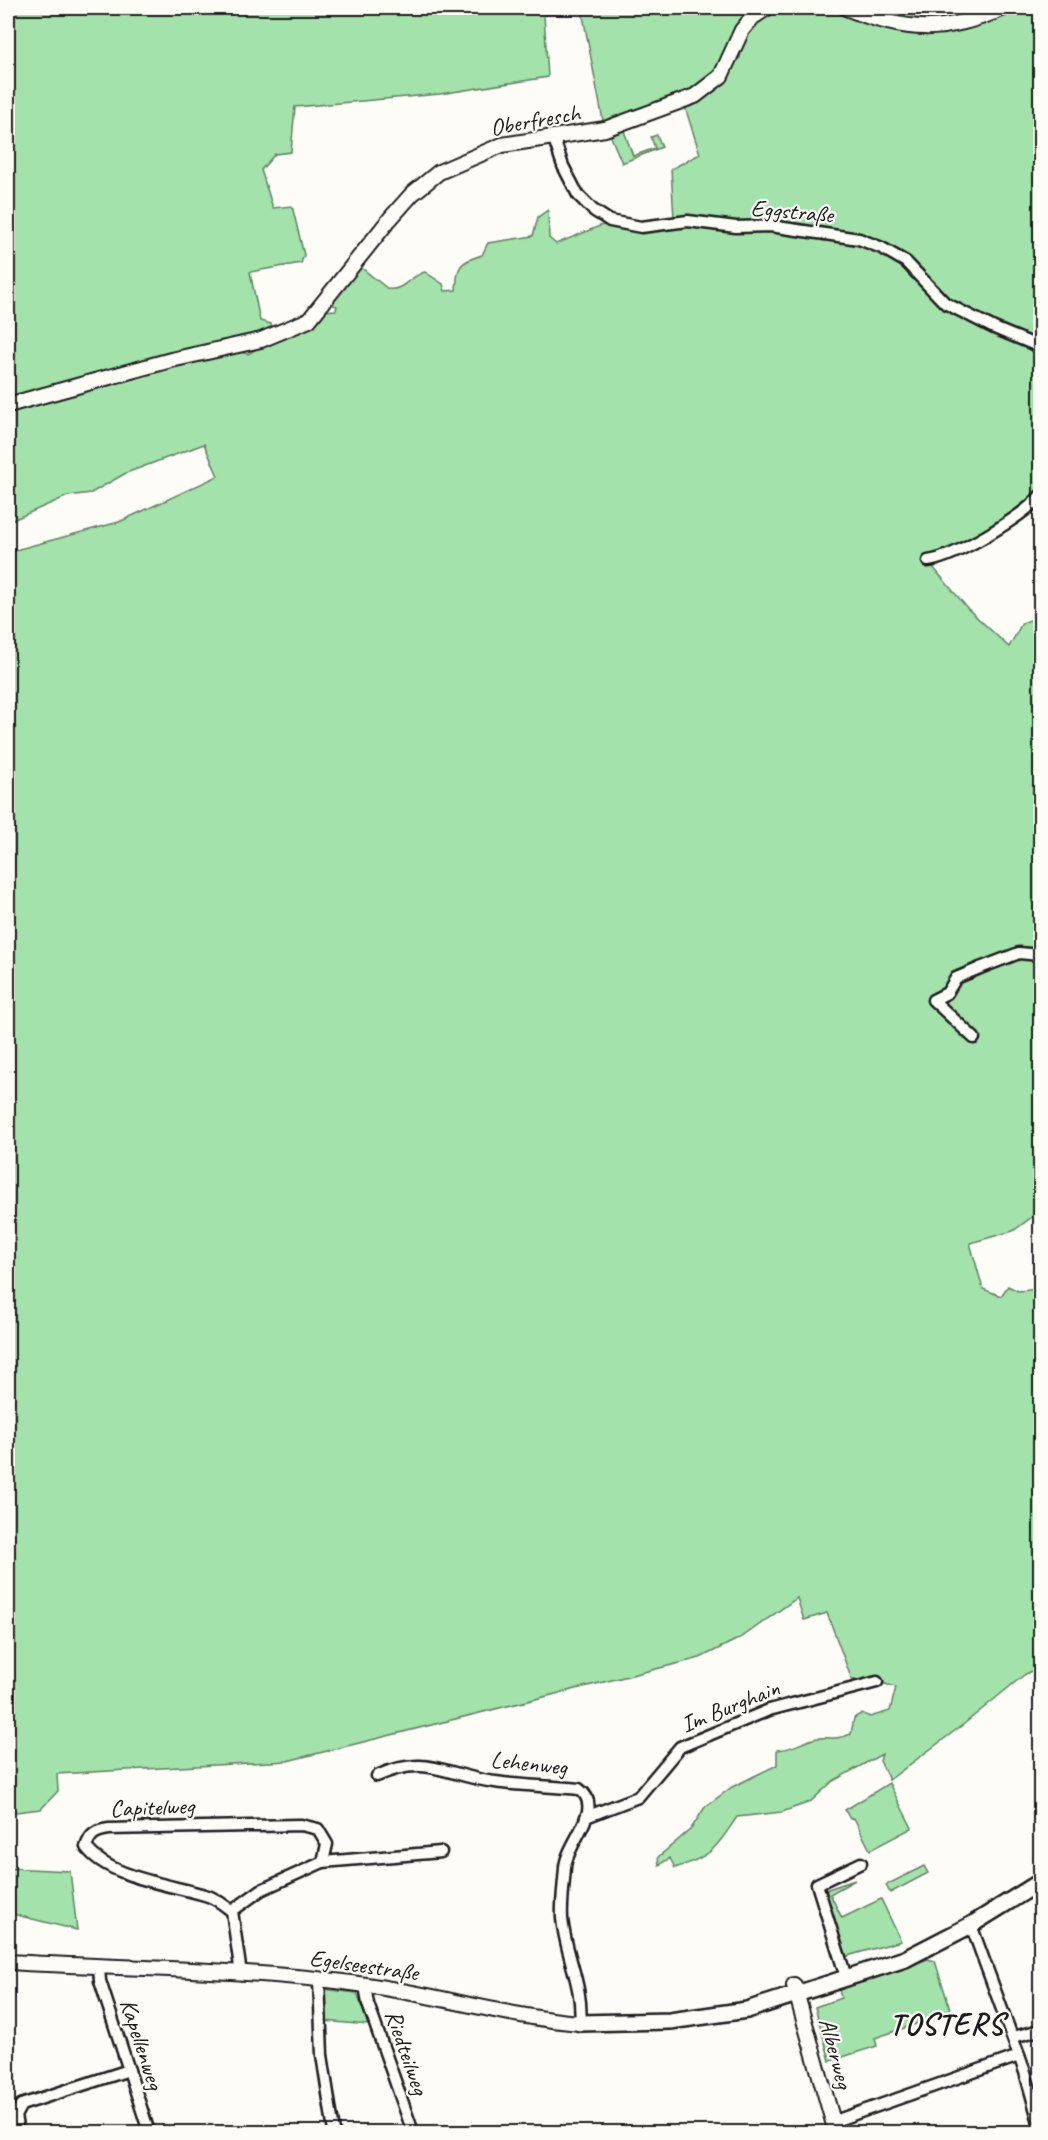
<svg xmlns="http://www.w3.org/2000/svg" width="1048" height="2140" viewBox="0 0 1048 2140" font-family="Caveat,sans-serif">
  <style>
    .green { fill: #a3e2ab; stroke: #607f64; stroke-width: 1.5 }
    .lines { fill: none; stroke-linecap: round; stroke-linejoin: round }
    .minor-casing { stroke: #1c1c1c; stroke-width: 15 }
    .tertiary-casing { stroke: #1c1c1c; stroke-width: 18 }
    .secondary-casing { stroke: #1c1c1c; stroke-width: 20 }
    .minor { stroke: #fdfcf7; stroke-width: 10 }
    .tertiary { stroke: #fdfcf7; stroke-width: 14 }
    .secondary { stroke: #fdfcf7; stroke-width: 15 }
    .labels { text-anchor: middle; stroke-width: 4.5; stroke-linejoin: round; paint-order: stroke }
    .street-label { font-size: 24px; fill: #1c1c1c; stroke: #fdfcf7 }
    .district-label { font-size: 30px; font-weight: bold; letter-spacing: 1.5px; fill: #1c1c1c; stroke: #fdfcf7 }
  </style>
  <rect width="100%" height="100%" fill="#fdfcf7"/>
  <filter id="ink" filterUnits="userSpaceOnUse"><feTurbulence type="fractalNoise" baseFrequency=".0167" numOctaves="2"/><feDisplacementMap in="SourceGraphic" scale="12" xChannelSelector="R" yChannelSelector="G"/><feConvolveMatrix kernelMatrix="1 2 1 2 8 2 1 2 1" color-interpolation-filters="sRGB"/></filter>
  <g filter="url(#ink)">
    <g class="green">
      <path d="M8 8H759L727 59 705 86 604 126 582 11 544 15 548 77 440 94 295 107 291 152 275 154 261 170 273 208 292 206 304 255 301 263 250 272 260 321 271 324 275 333 8 402Z"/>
      <path d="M777 8H839L881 24 994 17 1013 8H1040V344L948 301 907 260 846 240 892 256 943 307 1040 349V493C1015 522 962 543 927 560L968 609 1009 647 1022 623 1040 616V1211L1013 1231 970 1243 983 1289 1001 1296 1008 1286 1018 1291 1040 1289V1666L1024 1675 964 1724 889 1780 880 1761 882 1754 833 1781 810 1802 782 1812 737 1817C715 1849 713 1856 675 1868L670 1858 659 1865 658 1857 691 1829 705 1807 732 1787 777 1765V1750C794 1749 799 1743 813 1739 827 1735 832 1742 851 1734L854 1718 862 1713 870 1717 890 1711 896 1687 881 1683 879 1679 852 1680 827 1613 804 1620 797 1598 742 1637 700 1658 287 1761 57 1774 58 1791 41 1809 8 1813V552L119 522 218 476 204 444 126 473 91 493 68 496 8 522V408L172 363 240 352 248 354 323 311 336 310 337 306 330 304 358 265 388 289C402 292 411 275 425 272L443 284 445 291 456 290C458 265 458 263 482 255L488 243 533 236 538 217 548 210 549 238 556 244 607 223 617 227 674 219 671 169 700 154 684 104 735 59 740 58 745 32Z"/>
      <path d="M855 8H996L923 25Z"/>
      <path d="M623 128 633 156 655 148 651 137 657 135 662 147 622 163 611 137 612 132Z"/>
      <path d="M889 1783 912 1828 870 1850 854 1818 850 1819 845 1810Z"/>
      <path d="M924 1866 928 1873 890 1893 886 1885Z"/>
      <path d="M8 1868 70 1871 77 1930 8 1913Z"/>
      <path d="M855 1880 830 1894 842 1918 881 1899 901 1941 847 1956 823 1896 828 1889Z"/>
      <path d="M928 1959 935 1961 951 2012 875 2038 877 2046 830 2061 815 2007 841 1998 839 1989Z"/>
      <path d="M323 1989 357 1993 368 2025 324 2021Z"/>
    </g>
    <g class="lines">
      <g class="minor-casing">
        <g id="minor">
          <path d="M554 139 563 166 578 195 593 210 610 221 641 227 688 221 736 227 770 226 859 239 882 248 906 262 945 303 994 328 1040 347"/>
          <path d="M928 561C954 558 1024 516 1040 496"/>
          <path d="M974 1038 933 1000 947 993 956 978 980 968 1019 953 1040 955"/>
          <path d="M377 1776C427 1753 446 1776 495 1782 522 1786 551 1786 579 1789 606 1808 567 1842 565 1867 564 1884 561 1902 562 1918 565 1954 584 1987 580 2023"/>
          <path d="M586 1817 638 1797 680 1747 769 1710 877 1682"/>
          <path d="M323 1862 441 1852"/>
          <path d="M232 1911C225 1906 217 1899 208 1896 174 1885 108 1878 86 1847 90 1834 95 1831 109 1829L301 1825 318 1829 327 1844 323 1862 261 1890 232 1911 241 1974"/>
          <path d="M971 1925 1025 2072 1040 2126"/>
          <path d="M99 1967 100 1981 149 2132"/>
          <path d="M846 1977 817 1884 861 1863"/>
          <path d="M319 1980 322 2055 334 2132"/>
          <path d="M365 1985 368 2004 413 2132"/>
          <path d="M1013 2037 1040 2030"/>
          <path d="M832 2122 1019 2056"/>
          <path d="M18 2132 15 2116 21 2105 129 2070"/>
        </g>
      </g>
      <g class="tertiary-casing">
        <g id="tertiary">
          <path d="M846 8C906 33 944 34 1004 8"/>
          <path d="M8 405 171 360 261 340 309 320 389 220 412 194 439 172 502 145 605 129 695 96 721 76 742 30 753 17 767 8"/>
          <path d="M8 1962C126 1969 248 1968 366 1985 438 1995 507 2017 580 2023"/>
          <path d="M794 1985 836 2132"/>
        </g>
      </g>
      <g class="secondary-casing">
        <path id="secondary" d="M580 2023 670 2021 747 2010 905 1959 971 1925 1040 1882"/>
      </g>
      <use href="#minor" class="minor"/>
      <use href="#tertiary" class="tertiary"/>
      <use href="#secondary" class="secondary"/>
    </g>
  </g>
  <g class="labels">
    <g class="street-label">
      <text transform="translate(535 120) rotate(-10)" y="8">Oberfresch</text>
      <text transform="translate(792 211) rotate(5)" y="8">Eggstraße</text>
      <text transform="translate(730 1706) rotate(-22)" y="8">Im Burghain</text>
      <text transform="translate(529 1763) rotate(6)" y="8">Lehenweg</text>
      <text transform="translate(152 1807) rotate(-2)" y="8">Capitelweg</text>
      <text transform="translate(364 1965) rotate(8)" y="8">Egelseestraße</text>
      <text transform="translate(142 2044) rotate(72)" y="8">Kapellenweg</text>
      <text transform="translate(407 2052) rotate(71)" y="8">Riedteilweg</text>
      <text transform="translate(836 2053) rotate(75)" y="8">Alberweg</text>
    </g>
    <g class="district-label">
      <text x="947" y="2034">TOSTERS</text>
    </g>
  </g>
  <rect width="1048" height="2140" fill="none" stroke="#fdfcf7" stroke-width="30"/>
  <rect x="15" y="15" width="1018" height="2110" fill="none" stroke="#1c1c1c" stroke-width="2" filter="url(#ink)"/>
</svg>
